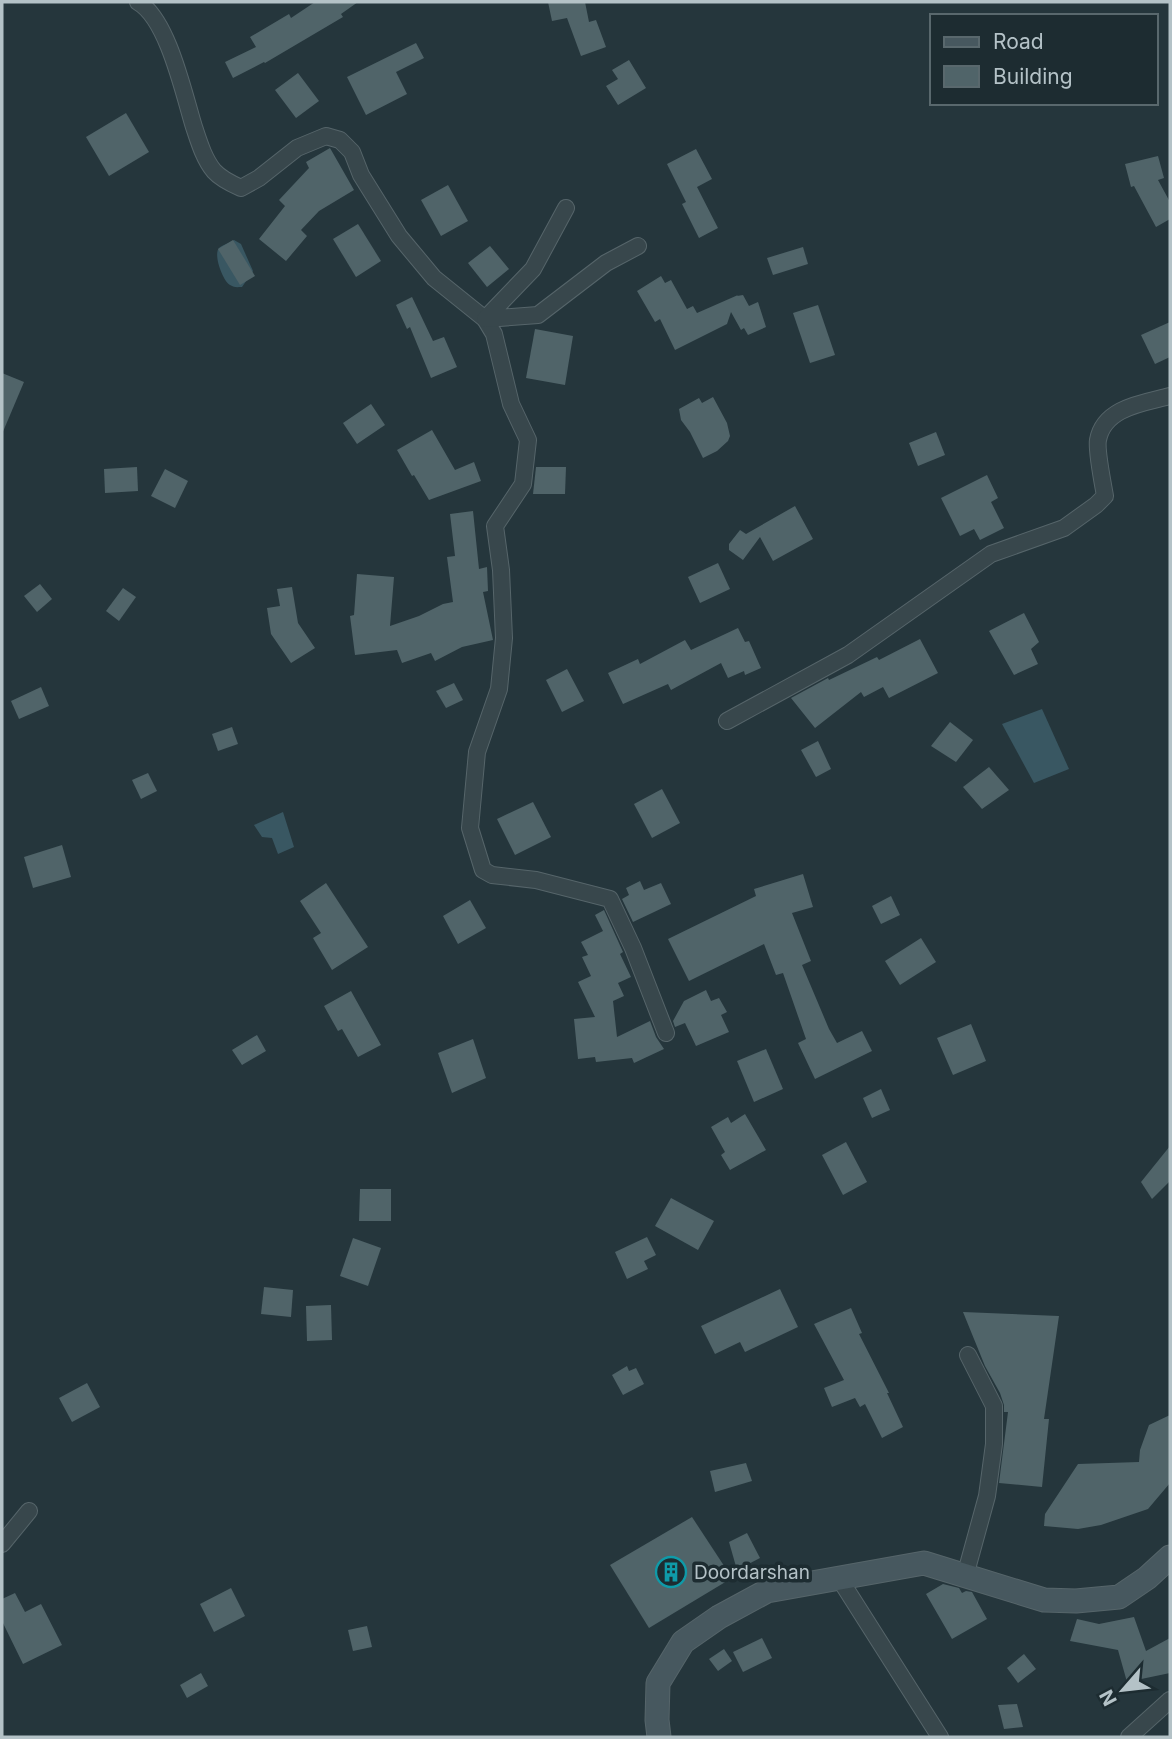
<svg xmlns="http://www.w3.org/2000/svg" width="1172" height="1739" viewBox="0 0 1172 1739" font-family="Inter,sans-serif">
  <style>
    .water { fill: #395762 }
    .building { fill: #506469 }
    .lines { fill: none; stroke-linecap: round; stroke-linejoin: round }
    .minor-casing { stroke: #56656a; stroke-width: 18 }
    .secondary-casing { stroke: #56656a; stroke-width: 25 }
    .minor { stroke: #38474c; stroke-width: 16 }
    .secondary { stroke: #47585f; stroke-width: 23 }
    .labels { text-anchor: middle; stroke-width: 7; stroke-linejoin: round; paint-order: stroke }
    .poi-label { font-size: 19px; fill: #b4c2c7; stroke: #1d2c31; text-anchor: start }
  </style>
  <rect width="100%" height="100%" fill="#25363c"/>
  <g class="water">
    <path d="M234 240 241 244 253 271 242 287C237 287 235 288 230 285 223 281 213 255 219 248 222 245 230 243 234 240Z"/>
    <path d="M1042 709 1069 769 1034 783 1002 724Z"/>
    <path d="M283 812 294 847 278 854 272 838 262 837 254 825Z"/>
  </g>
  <g class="building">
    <path d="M315 2H358L341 14 343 17 265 63 264 62 233 78 225 62 256 47 250 37 289 14 291 18Z"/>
    <path d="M548 2H585L589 22 596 20 606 47 581 56 567 18 552 21Z"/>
    <path d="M416 43 424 58 396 72 407 94 366 115 347 77Z"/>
    <path d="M629 60 646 88 618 105 606 86 618 79 612 70Z"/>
    <path d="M298 73 319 101 296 118 275 90Z"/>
    <path d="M126 113 149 152 109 176 86 137Z"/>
    <path d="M330 148 354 190 319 211 301 230 307 236 286 261 259 239 285 206 279 200 309 168 306 162Z"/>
    <path d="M696 149 712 179 697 187 718 228 699 238 682 204 686 202 667 164Z"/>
    <path d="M1158 156 1164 178 1158 180 1170 202V219L1156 227 1134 186 1131 187 1125 164Z"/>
    <path d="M448 185 468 221 441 236 421 200Z"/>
    <path d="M358 224 381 261 356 277 333 239Z"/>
    <path d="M233 240 255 276 240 285 218 249Z"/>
    <path d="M490 246 509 269 487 287 468 263Z"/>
    <path d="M803 247 808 264 773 275 767 258Z"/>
    <path d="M661 276 665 283 671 280 687 309 693 306 697 313 738 295 737 296 743 295 749 306 758 302 766 327 748 335 744 328 741 330 731 312 727 324 675 350 660 319 655 322 637 291Z"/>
    <path d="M412 297 433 341 444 337 457 367 431 378 410 327 407 329 396 305Z"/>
    <path d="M818 305 835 355 810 363 793 313Z"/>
    <path d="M1170 322V357L1155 364 1141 335Z"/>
    <path d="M535 329 573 336 565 385 526 378Z"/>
    <path d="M2 373 24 382 2 434Z"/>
    <path d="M713 397 727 423 730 436 728 441 717 451 703 458 690 432 681 420 679 409 699 398 702 403Z"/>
    <path d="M371 404 385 425 357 444 343 423Z"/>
    <path d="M432 430 455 470 474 462 481 481 429 500 414 475 412 476 397 450Z"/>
    <path d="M936 432 945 455 918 466 909 443Z"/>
    <path d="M137 467 138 491 105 493 104 469Z"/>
    <path d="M536 467H566L565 494H533Z"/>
    <path d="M165 469 188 481 175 508 151 496Z"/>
    <path d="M987 475 998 498 991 502 1004 528 980 540 974 529 960 536 941 498Z"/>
    <path d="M795 506 813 539 773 561 760 537 743 560 729 550V544L740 530 746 534Z"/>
    <path d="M473 511 479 569 487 567 488 591 483 592 493 640 462 647 435 661 431 653 402 663 397 650 355 655 350 616 354 615 357 574 394 577 390 626 419 616 443 604 453 602 447 557 455 556 450 514Z"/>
    <path d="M718 563 730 589 700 603 688 577Z"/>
    <path d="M40 584 52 599 37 612 24 596Z"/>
    <path d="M292 587 298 623 315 648 291 663 271 634 267 608 280 606 277 589Z"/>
    <path d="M123 588 136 597 119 621 106 611Z"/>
    <path d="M1024 613 1039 642 1031 649 1038 664 1014 675 989 631Z"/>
    <path d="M738 628 745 642 749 641 761 668 745 675 744 671 728 678 721 663 671 690 668 684 623 704 608 673 638 659 640 664 685 640 691 650Z"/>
    <path d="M920 639 938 673 889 698 883 687 864 697 861 692 815 728 791 698 828 678 829 680 877 657 879 660Z"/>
    <path d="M567 669 584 701 562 712 546 680Z"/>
    <path d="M454 683 463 700 446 708 436 691Z"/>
    <path d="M41 687 49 706 19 719 11 701Z"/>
    <path d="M950 722 973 740 956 762 931 746Z"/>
    <path d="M232 727 238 744 218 751 212 734Z"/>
    <path d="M818 741 831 769 816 777 801 750Z"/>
    <path d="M989 767 1009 790 982 809 963 787Z"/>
    <path d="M148 773 157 791 141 799 132 780Z"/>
    <path d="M662 789 680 823 652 838 634 804Z"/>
    <path d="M533 802 551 837 515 855 497 819Z"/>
    <path d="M62 845 71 877 33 888 24 857Z"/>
    <path d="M803 874 813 907 792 913 811 961 802 965 829 1029 837 1043 862 1031 872 1051 815 1079 798 1043 806 1039 783 973 776 975 764 944 689 981 668 939 756 896 754 889Z"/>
    <path d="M640 881 644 890 661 883 671 904 633 922 622 899 629 895 626 888Z"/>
    <path d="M326 883 368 947 332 970 313 938 321 933 300 901Z"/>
    <path d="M891 896 900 915 881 924 872 906Z"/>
    <path d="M470 900 486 928 458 944 443 916Z"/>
    <path d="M604 910 623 952 620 954 631 977 618 983 624 996 613 1001 617 1037 650 1021 656 1037 664 1049 634 1063 632 1058 596 1062 595 1057 578 1059 574 1019 595 1017 578 982 591 976 582 957 588 955 581 942 603 931 595 915Z"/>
    <path d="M921 938 936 962 900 985 885 961Z"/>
    <path d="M706 990 711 1001 719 998 727 1012 721 1015 729 1032 696 1046 685 1023 675 1027 673 1021 684 1001Z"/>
    <path d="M351 991 381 1045 358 1057 342 1029 338 1031 324 1006Z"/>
    <path d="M971 1024 986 1061 953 1075 937 1038Z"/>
    <path d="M257 1035 266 1051 242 1065 232 1050Z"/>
    <path d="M473 1039 486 1078 452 1093 438 1053Z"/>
    <path d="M766 1049 783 1089 754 1102 737 1061Z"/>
    <path d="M881 1089 890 1110 872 1118 863 1098Z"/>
    <path d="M745 1114 766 1150 730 1170 721 1155 725 1152 711 1127 728 1117 731 1123Z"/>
    <path d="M846 1142 867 1182 843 1195 822 1155Z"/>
    <path d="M1170 1146V1181L1152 1199 1141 1182Z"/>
    <path d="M360 1189H391V1221H359Z"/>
    <path d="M671 1198 714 1221 698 1250 655 1226Z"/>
    <path d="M647 1237 656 1255 644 1261 648 1269 627 1279 615 1252Z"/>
    <path d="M353 1238 381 1248 368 1286 340 1276Z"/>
    <path d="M264 1287 293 1290 291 1317 261 1314Z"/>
    <path d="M780 1289 798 1327 745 1352 740 1342 715 1354 701 1326Z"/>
    <path d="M331 1305 332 1340 307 1341 306 1306Z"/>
    <path d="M851 1308 862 1333 859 1334 889 1393H887L903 1427 882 1438 865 1404 860 1407 855 1398 832 1407 824 1388 844 1380 814 1324Z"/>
    <path d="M963 1312 1059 1316 1044 1419H1049L1042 1487 999 1483 1008 1412H1004V1405L1000 1393 985 1366Z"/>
    <path d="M627 1366 629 1371 636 1368 644 1384 623 1395 612 1375Z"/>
    <path d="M87 1383 100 1407 72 1422 59 1398Z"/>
    <path d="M1170 1415V1483L1148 1509 1101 1525 1078 1529 1044 1526 1045 1514 1078 1464 1139 1462 1140 1450 1149 1425Z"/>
    <path d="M746 1463 752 1481 715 1492 710 1471Z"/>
    <path d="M692 1517 732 1578 649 1628 610 1565Z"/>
    <path d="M747 1533 760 1558 737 1570 729 1542Z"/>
    <path d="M943 1584 959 1588 962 1593 966 1591 972 1592 987 1619 952 1639 926 1594Z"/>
    <path d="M231 1588 245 1616 214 1632 200 1604Z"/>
    <path d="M15 1593 25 1612 41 1604 62 1645 23 1664 2 1621V1599Z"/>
    <path d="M1134 1617 1146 1651 1170 1638V1673L1127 1682 1118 1650 1070 1641 1077 1619 1099 1624Z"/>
    <path d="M367 1626 372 1647 353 1651 348 1630Z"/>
    <path d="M762 1638 772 1658 743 1672 733 1652Z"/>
    <path d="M724 1649 732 1661 718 1671 709 1659Z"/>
    <path d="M1024 1654 1036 1669 1018 1683 1007 1668Z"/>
    <path d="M201 1673 208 1686 187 1698 180 1685Z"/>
    <path d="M1017 1704 1023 1727 1004 1729 998 1705Z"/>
  </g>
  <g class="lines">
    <g class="minor-casing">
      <g id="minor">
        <path d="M138 2C168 19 184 95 194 127 199 142 204 159 214 171 221 179 232 184 241 188L259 178 297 148 326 136 340 140 352 152 361 175 399 236 434 278 485 319 494 334 511 404 528 440 523 484 495 526 501 570 504 638 499 689 477 752 470 828 483 870 492 875 536 880 610 899 633 948 666 1033"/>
        <path d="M566 208 533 269 485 319 538 315 606 263 638 246"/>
        <path d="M727 721 848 655 991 554 1064 528 1096 505 1105 496C1103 484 1096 450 1098 440 1104 407 1144 403 1170 396"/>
        <path d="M2 1544 29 1511"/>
        <path d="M965 1576 987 1496 994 1444V1406L968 1355"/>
        <path d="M839 1578 940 1737"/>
        <path d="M1129 1737 1170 1700"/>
      </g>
    </g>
    <g class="secondary-casing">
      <path id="secondary" d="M659 1737 657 1720 658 1683 683 1642 719 1617 767 1591 924 1563 1044 1600 1076 1601 1119 1597 1147 1578 1170 1557"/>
    </g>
    <use href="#minor" class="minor"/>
    <use href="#secondary" class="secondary"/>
  </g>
  <defs>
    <g id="building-ring" transform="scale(1.575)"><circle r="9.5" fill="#1d2c31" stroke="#0f9aa8" stroke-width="1.5"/><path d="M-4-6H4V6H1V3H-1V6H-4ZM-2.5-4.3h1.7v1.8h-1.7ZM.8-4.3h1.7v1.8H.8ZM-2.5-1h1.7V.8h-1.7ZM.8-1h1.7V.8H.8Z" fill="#0f9aa8"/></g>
  </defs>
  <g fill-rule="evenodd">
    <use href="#building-ring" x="671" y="1572"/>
  </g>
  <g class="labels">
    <g class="poi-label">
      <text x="694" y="1579">Doordarshan</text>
    </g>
  </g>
  <rect width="1172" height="1739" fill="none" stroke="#b4c2c7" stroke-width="7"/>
  <rect x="930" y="14" width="228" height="91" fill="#1d2c31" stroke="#59686d" stroke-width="2"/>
  <rect x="944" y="37" width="35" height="10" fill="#47585f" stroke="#59686d" stroke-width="2"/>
  <text x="993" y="49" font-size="21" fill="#b4c2c7">Road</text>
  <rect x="944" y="66" width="35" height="21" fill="#506469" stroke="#59686d" stroke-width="2"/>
  <text x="993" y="84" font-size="21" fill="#b4c2c7">Building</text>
  <g transform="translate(1123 1690) rotate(242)" stroke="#1d2c31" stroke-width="5" paint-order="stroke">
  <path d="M0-5L12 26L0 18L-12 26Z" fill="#b4c2c7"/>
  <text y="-10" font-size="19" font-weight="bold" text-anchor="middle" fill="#b4c2c7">N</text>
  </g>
</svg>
